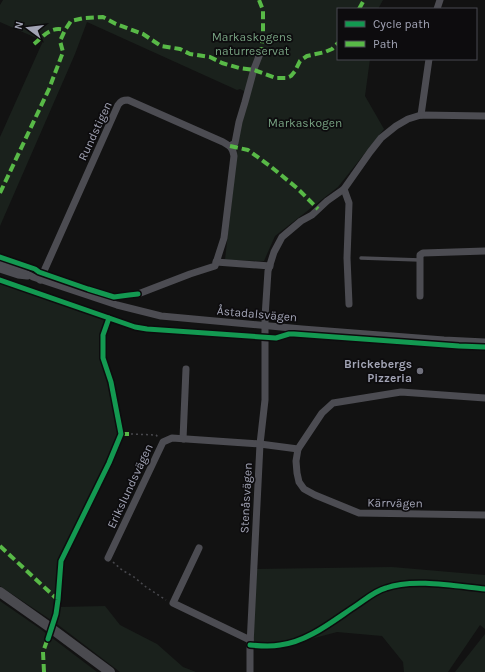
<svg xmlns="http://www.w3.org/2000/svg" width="485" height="672" viewBox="0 0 485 672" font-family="Karla,sans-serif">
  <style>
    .green { fill: #1a211c }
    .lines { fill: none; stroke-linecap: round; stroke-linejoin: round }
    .path { stroke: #48484d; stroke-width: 1.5; stroke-dasharray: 2 3; stroke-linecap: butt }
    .lane { stroke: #4c4c52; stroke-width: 3.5 }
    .street { stroke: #4c4c52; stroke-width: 7 }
    .secondary { stroke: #4a4a4f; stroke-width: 10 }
    .quiet { stroke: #58b947; stroke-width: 4; stroke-dasharray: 8 4; stroke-linecap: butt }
    .cycleway-casing { stroke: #0d0c0e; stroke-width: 8 }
    .cycleway { stroke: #139951; stroke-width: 5 }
    .poi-dot { fill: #70717c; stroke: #0d0c0e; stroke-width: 1.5 }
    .labels { text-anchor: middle; stroke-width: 3.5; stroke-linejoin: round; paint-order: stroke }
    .park-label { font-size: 12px; fill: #77a181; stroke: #0d0c0e }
    .street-label { font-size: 12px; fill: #a2a4b5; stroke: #0d0c0e }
    .poi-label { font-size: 12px; font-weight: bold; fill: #a2a4b5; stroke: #0d0c0e; text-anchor: end }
  </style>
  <rect width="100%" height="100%" fill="#121212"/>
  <g class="green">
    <path d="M3 0H383L378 9H338V59H370L365 96 384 129 338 187 275 236 264 261 225 260 244 91 240 89 237 90 87 22 75 54 0 226V137L43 41 0 22V5Z"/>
    <path d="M0 282 109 319 103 335V358L111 382 121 434 109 463 61 561 58 600 56 614 51 620 0 586Z"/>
    <path d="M392 567 485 575V629L480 625 448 672H404L403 662 382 636 337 632 292 644 253 643 256 569Z"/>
    <path d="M0 601 39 628 97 672H0Z"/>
    <path d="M105 606 120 625 157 644 183 667 196 672H120L57 624 59 607Z"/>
    <path d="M485 634V672H455Z"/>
  </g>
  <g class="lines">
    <g class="path">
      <path d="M131 434 156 435 158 437"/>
      <path d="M113 562 122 570 134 577 146 587 166 600"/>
    </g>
    <path class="lane" d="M361 258 420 260"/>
    <g class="street">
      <path d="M437 9 440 0"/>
      <path d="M421 115 429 59"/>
      <path d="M230 146 235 143 239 122 245 102 254 69 261 51"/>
      <path d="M344 189 349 203 347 258 349 304"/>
      <path d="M216 262 270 266"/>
      <path d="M0 263 20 270 33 277 117 305 161 316 302 329 444 340 485 342"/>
      <path d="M0 269 18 275 27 276"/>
      <path d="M40 280 118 105C121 101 123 100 128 100L223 142C230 146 233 148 234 156L224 238 215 266 190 274 138 294"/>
      <path d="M420 296V255L423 253 485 251"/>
      <path d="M183 439 186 369"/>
      <path d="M298 449 296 461 297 473 299 482 304 489 315 495 359 513 485 515"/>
      <path d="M199 548 173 603 250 640"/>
      <path d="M108 558 163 442 172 438 260 444 298 449 322 413 333 403 401 392 485 398"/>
      <path d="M250 672V645L260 444 265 400V317L268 271 274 252 282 237 301 221 312 215 327 201 344 189 370 152 381 138 396 126 408 119 421 115 485 116"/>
    </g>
    <path class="secondary" d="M0 592 48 626 110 672"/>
    <g class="quiet">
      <path d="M259 0 263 10V34L261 51"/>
      <path d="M359 9 364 0"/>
      <path d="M34 44C44 36 50 26 65 30"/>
      <path d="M230 146 248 150 270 166 297 188 318 209"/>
      <path d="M0 193 49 89 63 52 60 41 65 30 71 21 84 18 103 17 116 24 143 34 161 46 180 49 190 54 210 57 222 63 239 68 254 70 276 78H286L291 76 295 71 300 61 307 56 325 52 332 49 338 43"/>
      <path d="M121 434H131"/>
      <path d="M0 546 58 600"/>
      <path d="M44 672 43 652 49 635"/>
    </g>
    <g class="cycleway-casing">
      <g id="cycleway">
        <path d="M0 257 35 269 39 272 88 289 114 297 129 295 138 294"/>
        <path d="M0 280 135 327 147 329 276 338 289 334H294L459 346 485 347"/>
        <path d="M48 639 56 614 58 600 61 561 109 463 121 434 111 382 103 358V335L109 318"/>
        <path d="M250 645C260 646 270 647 280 645 308 642 334 620 357 605 366 599 375 591 386 588 412 578 456 586 485 589"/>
      </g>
    </g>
    <use href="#cycleway" class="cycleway"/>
  </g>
  <circle class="poi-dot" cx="420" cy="371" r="4"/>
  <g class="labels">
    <g class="park-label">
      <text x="252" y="41">Markaskogens<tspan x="252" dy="14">naturreservat</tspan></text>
      <text x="305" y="127">Markaskogen</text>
    </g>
    <g class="street-label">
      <text transform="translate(95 131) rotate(-65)" y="4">Rundstigen</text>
      <text transform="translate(257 314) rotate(5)" y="4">Åstadalsvägen</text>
      <text transform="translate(130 486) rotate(-65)" y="4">Erikslundsvägen</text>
      <text transform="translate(246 498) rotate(-87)" y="4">Stenåsvägen</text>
      <text transform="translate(395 503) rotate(1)" y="4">Kärrvägen</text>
    </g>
    <g class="poi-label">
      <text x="412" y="368">Brickebergs<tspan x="412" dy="14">Pizzeria</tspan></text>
    </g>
  </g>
  <rect x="337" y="8" width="140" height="52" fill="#0d0c0e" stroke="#494951"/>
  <rect x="345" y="21" width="20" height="6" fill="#139951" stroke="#494951"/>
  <text x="373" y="28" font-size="12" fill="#a2a4b5">Cycle path</text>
  <rect x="345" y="41" width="20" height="6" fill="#58b947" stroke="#494951"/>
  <text x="373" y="48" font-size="12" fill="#a2a4b5">Path</text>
  <g transform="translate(28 28) rotate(285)" stroke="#0d0c0e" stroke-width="3" paint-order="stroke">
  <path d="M0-3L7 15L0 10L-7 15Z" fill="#a2a4b5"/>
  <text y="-6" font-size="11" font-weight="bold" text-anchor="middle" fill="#a2a4b5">N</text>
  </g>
</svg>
